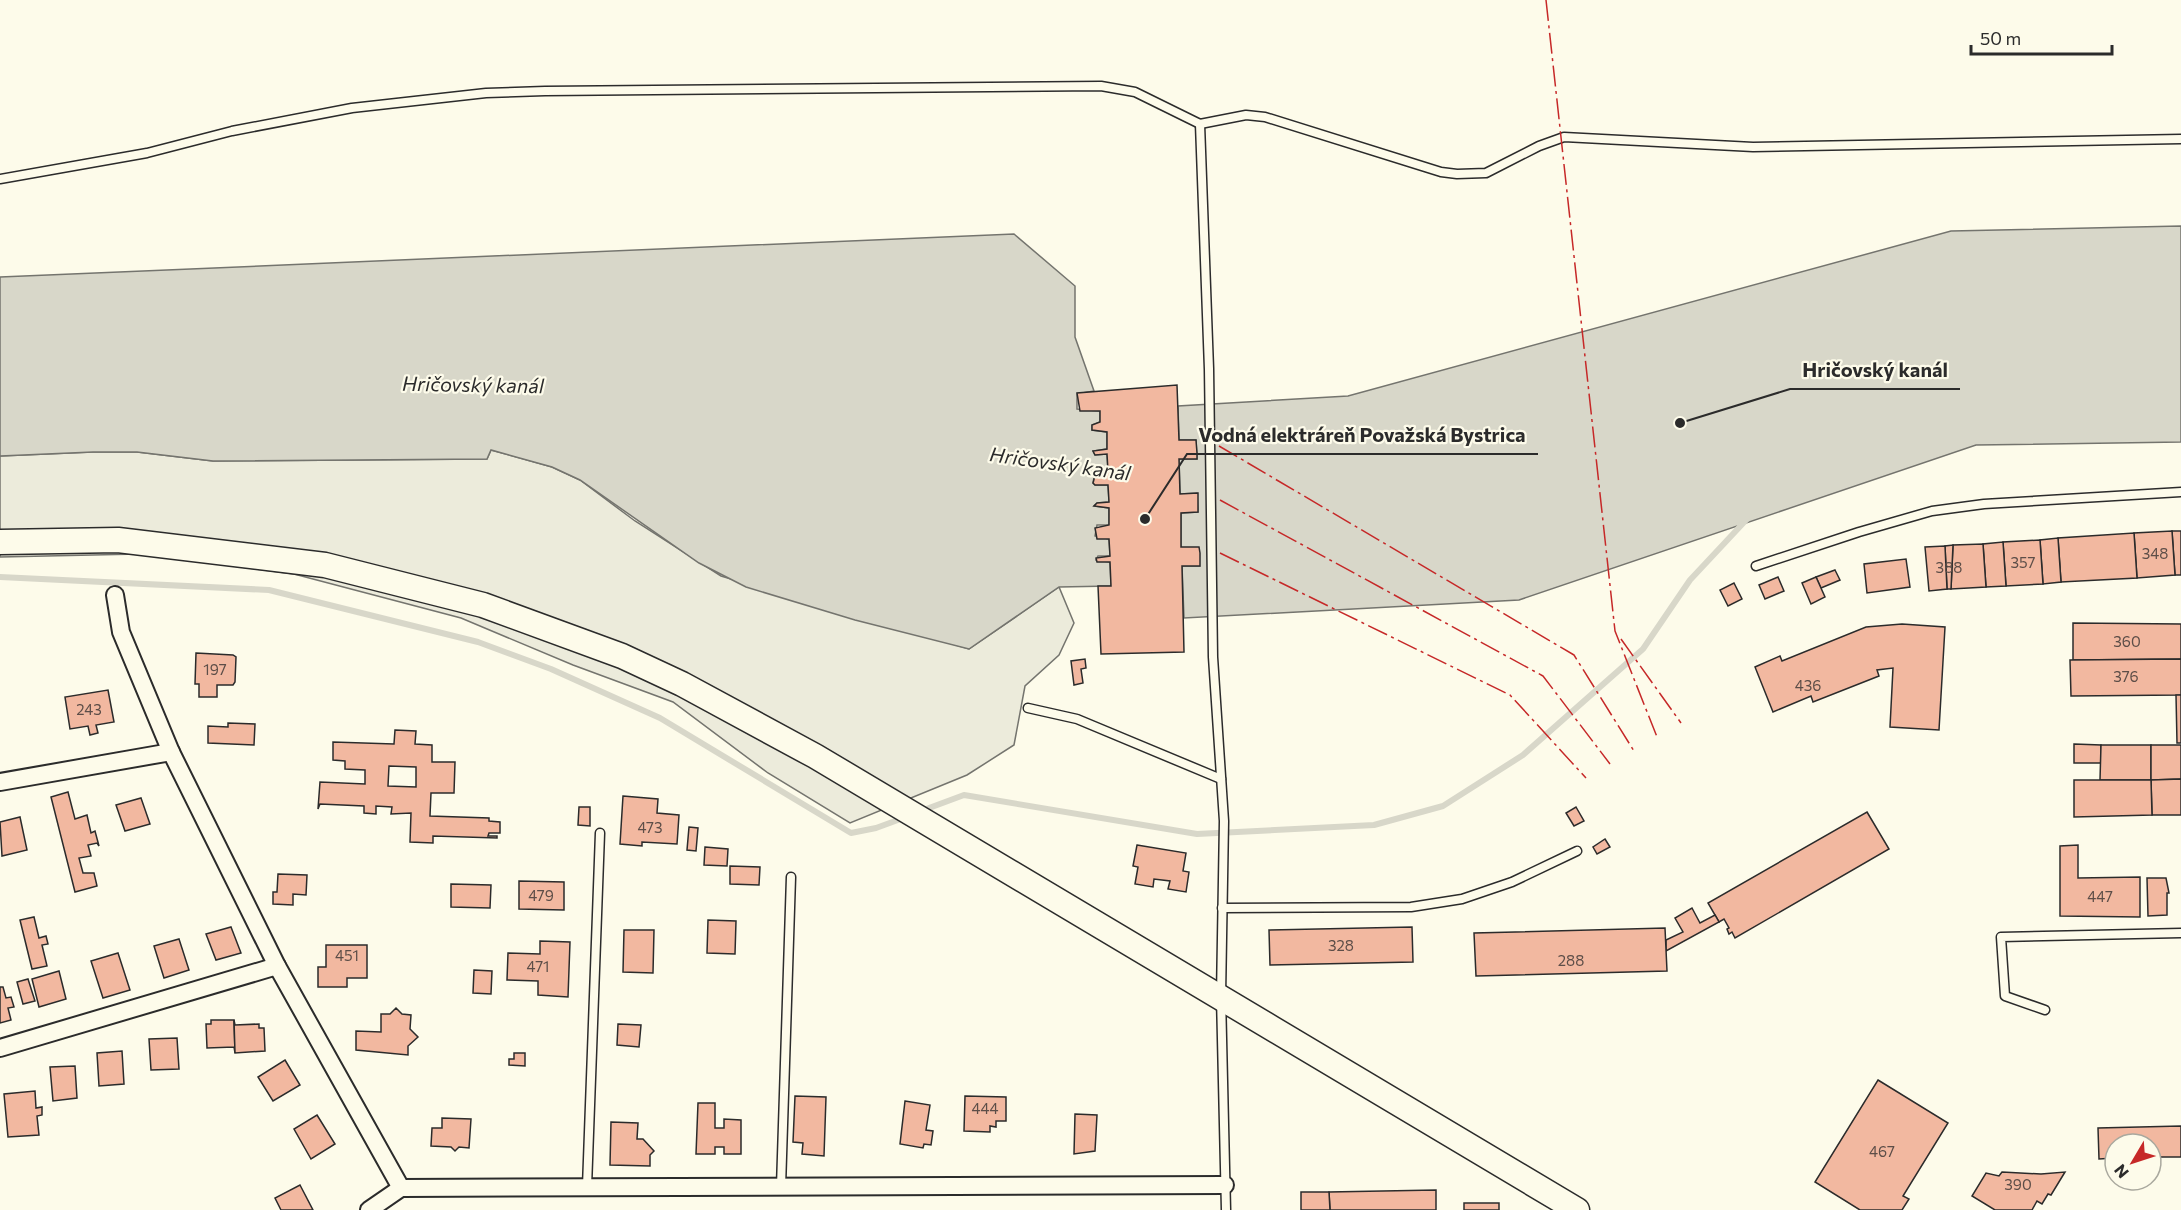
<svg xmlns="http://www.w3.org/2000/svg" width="2181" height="1210" viewBox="0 0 2181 1210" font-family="Commissioner,sans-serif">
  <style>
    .green { fill: #ecebdb; stroke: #74746e; stroke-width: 1.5 }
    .water { fill: #d8d7c9; stroke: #74746e; stroke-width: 1.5 }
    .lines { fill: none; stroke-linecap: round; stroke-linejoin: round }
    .stream { stroke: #d8d7c9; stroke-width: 6 }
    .building { fill: #f2b8a0; stroke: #2b2b2b; stroke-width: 1.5; fill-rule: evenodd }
    .lane-casing { stroke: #2b2b2b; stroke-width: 11 }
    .street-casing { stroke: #2b2b2b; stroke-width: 20 }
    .secondary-casing { stroke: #2b2b2b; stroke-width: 27 }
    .lane { stroke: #fdfbea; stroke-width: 8 }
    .street { stroke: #fdfbea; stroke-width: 16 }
    .secondary { stroke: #fdfbea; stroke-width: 24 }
    .power { stroke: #c62828; stroke-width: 1.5; stroke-dasharray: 21 4.5 3 4.5; stroke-linecap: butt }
    .labels { text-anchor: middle; stroke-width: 4.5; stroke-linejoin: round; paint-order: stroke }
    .number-label { font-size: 15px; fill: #5d4e48 }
    .water-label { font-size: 20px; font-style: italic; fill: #2b2b2b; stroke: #fdfbea }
    .leader { fill: none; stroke: #2b2b2b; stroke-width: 2 }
    .callout-dot { fill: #2b2b2b; stroke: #fdfbea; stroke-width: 2 }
    .callout-label { font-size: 20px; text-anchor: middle; font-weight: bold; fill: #2b2b2b; stroke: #fdfbea; stroke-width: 4.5; stroke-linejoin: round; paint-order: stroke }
  </style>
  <rect width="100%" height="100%" fill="#fdfbea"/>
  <path class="green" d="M491 450 552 467 580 480 635 521 721 576 969 649 1059 587 1074 623 1059 655 1025 686 1014 745 967 775 850 823 768 773 673 702 573 665 461 618 294 574 139 554 0 557V456L93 452H137L213 461 487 459Z"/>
  <g class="water">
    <path d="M2181 226V442L1976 445 1519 600 1184 618 1182 566H1199L1181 547V513L1198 512 1197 493 1180 494 1179 459H1197L1196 440H1179L1178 406 1348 396 1951 231Z"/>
    <path d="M1014 234 1075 286V337L1094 391 1077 394V409L1100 411V422L1092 425V430L1107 432V449L1093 451 1095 455 1107 454 1108 471 1095 472 1093 483 1095 485H1108L1109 502 1097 503 1094 506 1109 508V525H1097L1095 536 1109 539 1110 556H1098L1096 560 1110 562 1111 586 1059 587 969 649 855 620 746 587 699 563 580 480 552 467 491 450 487 459 213 461 137 452H93L0 456V277Z"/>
  </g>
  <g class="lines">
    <g class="stream">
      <path d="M0 577 269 590 478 642 551 669 660 718 851 833 876 828 906 817"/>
      <path d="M921 811 964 795 1197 834 1374 825 1443 806 1523 755 1643 649 1690 580 1747 519"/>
    </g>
  </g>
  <g class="building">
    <path d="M1177 385 1179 440H1196L1197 453V459H1179L1180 494 1198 493V512L1181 513V547H1199L1200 553V566H1182L1184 652 1101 654 1098 586H1111L1110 562H1097L1096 558 1110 556 1109 539H1097L1095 528 1109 525V508L1094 506 1097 503 1109 502 1108 485H1095L1093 483 1096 472 1108 471 1107 454 1095 455 1093 451 1107 449V432L1092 430V425L1100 422V411H1080L1077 393Z"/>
    <path d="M2172 531H2181V575H2175Z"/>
    <path d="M2172 531 2175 575 2137 578 2134 533Z"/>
    <path d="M2134 533 2137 578 2061 582 2058 538Z"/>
    <path d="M2058 538 2061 582 2043 584 2040 540Z"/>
    <path d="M2040 540 2043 584 2006 586 2003 542Z"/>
    <path d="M2003 542 2006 586 1986 587 1983 544Z"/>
    <path d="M1983 544 1986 587 1951 589 1953 545Z"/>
    <path d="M1953 545 1951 589H1947L1945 546Z"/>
    <path d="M1945 546 1947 589 1929 591 1925 547Z"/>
    <path d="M1906 559 1910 587 1867 593 1864 564Z"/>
    <path d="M1835 570 1840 580 1821 588 1816 577Z"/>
    <path d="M1778 577 1784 591 1765 599 1759 585Z"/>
    <path d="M1816 577 1825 597 1811 604 1802 583Z"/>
    <path d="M1734 583 1742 599 1728 606 1720 590Z"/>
    <path d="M2073 623 2181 624V659L2073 660Z"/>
    <path d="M1902 624 1945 627 1939 730 1890 727 1893 668 1877 670 1879 676 1813 702 1811 696 1773 712 1755 667 1780 656 1782 661 1866 627Z"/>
    <path d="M196 653 233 655 236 657 235 682 233 685H217V697H199V684H195Z"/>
    <path d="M1085 659 1086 668 1081 669 1083 683 1074 685 1071 661Z"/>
    <path d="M2181 659V695L2071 696 2070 660Z"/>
    <path d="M108 690 114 722 96 725 98 733 90 735 88 726 70 729 65 697Z"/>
    <path d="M2176 695H2181V743H2177Z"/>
    <path d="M228 723 255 724 254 745 208 743V726L228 727Z"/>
    <path d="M395 730 416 731 415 744 432 745V762H455L454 793H431L430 816 489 818V821L500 822V833H489L488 836H497V838L433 836V843L410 842 411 813 391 814 392 807 376 806V814L364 813V806L320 804 318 809 320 782 365 784V770L345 769V761L333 760V742L394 744ZM389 766 416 767V787L388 786Z"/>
    <path d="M2074 744 2101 745V763H2074Z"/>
    <path d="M2101 745H2151V780H2100Z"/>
    <path d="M2151 745H2181V779L2151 780Z"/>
    <path d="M2181 779V815H2152L2151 780Z"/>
    <path d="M2074 780H2151L2152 815 2074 817Z"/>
    <path d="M68 792 75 819 87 815 91 833 95 831 99 846 97 843 88 845 91 856 79 858 83 873H94L97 886 75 892 51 797Z"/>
    <path d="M623 796 658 799 657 813 679 815 677 844 642 842V846L620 844Z"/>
    <path d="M141 798 150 824 125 831 116 805Z"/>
    <path d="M579 807H590V826L578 825Z"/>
    <path d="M1576 807 1584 821 1574 826 1566 813Z"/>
    <path d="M1867 812 1889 849 1735 938 1732 932 1729 934 1727 929 1729 928 1724 919 1719 922 1708 903Z"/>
    <path d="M20 817 27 850 2 856 0 822Z"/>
    <path d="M689 827 698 828 696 851 687 850Z"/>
    <path d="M1605 839 1610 847 1597 854 1593 847Z"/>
    <path d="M1137 845 1186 853 1183 871 1189 872 1186 892 1168 889 1170 881 1154 879 1153 887 1135 884 1138 867 1133 866Z"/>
    <path d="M2078 845V878L2140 877V917L2060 916V846Z"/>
    <path d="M705 847 728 849 727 866 704 865Z"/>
    <path d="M730 866 760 867 759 885 730 884Z"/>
    <path d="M278 874 307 875 306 895 293 894V905L273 904V892H277Z"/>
    <path d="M2147 878H2166L2169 893H2167V915L2148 916Z"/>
    <path d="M519 881 564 882V910L519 909Z"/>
    <path d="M451 884 491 885 490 908 451 907Z"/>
    <path d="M1692 908 1700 923 1715 915 1719 922 1666 951V940L1683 932 1675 918Z"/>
    <path d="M34 917 39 938 46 936 48 944 42 945 47 966 32 969 20 920Z"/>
    <path d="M708 920 736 921 735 954 707 953Z"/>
    <path d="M231 927 241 953 216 960 206 934Z"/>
    <path d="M1412 927 1413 962 1270 965 1269 930Z"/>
    <path d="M1665 928 1667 971 1476 976 1474 933Z"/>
    <path d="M624 930H654L653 973 623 972Z"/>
    <path d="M179 939 189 970 164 978 154 946Z"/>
    <path d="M540 941 570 942 568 997 538 995V981L507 980 508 953 540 954Z"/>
    <path d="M326 945H367V978H347V987H318V967H326Z"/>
    <path d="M118 953 130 990 103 998 91 961Z"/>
    <path d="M474 970 492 971 491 994 473 993Z"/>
    <path d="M59 971 66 999 39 1007 32 979Z"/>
    <path d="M28 979 35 1001 23 1004 17 982Z"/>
    <path d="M0 987H3L6 998 11 997 14 1007 8 1008 11 1020 0 1023Z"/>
    <path d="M396 1008 402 1014 411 1015 410 1029 418 1037 408 1046V1055L356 1050V1031L381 1032V1014H390Z"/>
    <path d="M211 1020H234L235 1053 234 1047 207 1048 206 1024H211Z"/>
    <path d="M234 1020 235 1025 259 1024V1028H264L265 1051 235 1053Z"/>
    <path d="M618 1024 641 1025 639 1047 617 1045Z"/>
    <path d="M177 1038 179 1069 151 1070 149 1039Z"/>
    <path d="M122 1051 124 1084 99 1086 97 1053Z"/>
    <path d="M514 1053H525V1066L509 1065V1059H514Z"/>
    <path d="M285 1060 300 1085 273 1101 258 1077Z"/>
    <path d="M75 1066 77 1098 53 1101 50 1067Z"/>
    <path d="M1878 1080 1948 1123 1903 1196 1909 1199 1902 1210H1860L1815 1182Z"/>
    <path d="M35 1091 36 1108 42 1107V1115L37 1116 39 1135 8 1137 4 1094Z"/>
    <path d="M795 1096 826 1097 824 1156 802 1154 803 1143 793 1142Z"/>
    <path d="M965 1096 1006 1097V1121H996V1127L990 1126V1132L964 1131Z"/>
    <path d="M905 1101 930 1105 926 1130 933 1131 931 1145 924 1144 923 1148 900 1144Z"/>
    <path d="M698 1103H715V1128H724V1119L741 1120V1154H724V1147H715V1154H696Z"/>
    <path d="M1075 1114 1097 1115 1095 1151 1074 1154Z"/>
    <path d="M317 1115 335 1144 311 1159 294 1129Z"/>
    <path d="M442 1118 471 1119 469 1148 459 1147 455 1151 451 1147 431 1146 432 1128H442Z"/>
    <path d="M611 1122 638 1123 637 1139H643L654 1151 650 1155V1166L610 1165Z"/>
    <path d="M2181 1126V1157H2151V1144H2115V1158L2099 1159 2098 1128Z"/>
    <path d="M2002 1172 2041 1174 2065 1172 2051 1195 2048 1194 2042 1204 2037 1201 2032 1210H1995L1972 1196 1986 1173 1999 1176Z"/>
    <path d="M300 1185 313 1210H281L275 1198Z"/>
    <path d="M1436 1190V1210H1330L1329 1192Z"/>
    <path d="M1301 1192H1329L1330 1210H1301Z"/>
    <rect x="1464" y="1203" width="35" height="7"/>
  </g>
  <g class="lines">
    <g class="lane-casing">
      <g id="lane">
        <path d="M1200 124 1209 369 1213 657 1224 821 1221 996 1226 1210"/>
        <path d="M0 179 147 153 232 131 352 108 486 93 545 91 1101 86 1135 92 1200 124 1246 115 1265 117 1441 172 1457 174 1486 173 1539 146 1564 137 1753 147 2181 139"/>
        <path d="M1756 566 1859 532 1932 511 1984 504 2181 492"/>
        <path d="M1028 708 1077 719 1221 779"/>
        <path d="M1222 908 1411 907 1462 899 1512 882 1577 851"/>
        <path d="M2045 1010 2005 996 2001 937 2181 933"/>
        <path d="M587 1187 600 833"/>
        <path d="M781 1187 791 877"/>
      </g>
    </g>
    <g class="street-casing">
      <g id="street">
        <path d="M115 595 121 632 171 752 277 966 401 1188"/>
        <path d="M0 782 171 752"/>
        <path d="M0 1048 277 966"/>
        <path d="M369 1210 401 1188 1225 1185"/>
      </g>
    </g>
    <g class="secondary-casing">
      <path id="secondary" d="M0 542 118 540 325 565 483 605 622 656 682 684 815 756 1577 1210"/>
    </g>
    <use href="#lane" class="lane"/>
    <use href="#street" class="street"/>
    <use href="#secondary" class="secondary"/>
    <g class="power">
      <path d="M1546 0 1615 631 1657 737"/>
      <path d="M1219 446 1574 655 1634 751"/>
      <path d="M1220 500 1543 676 1610 764"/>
      <path d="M1220 553 1510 695 1586 778"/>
      <path d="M1621 639 1681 723"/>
    </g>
  </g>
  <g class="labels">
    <g class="number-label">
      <text x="2155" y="559">348</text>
      <text x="2023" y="568">357</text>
      <text x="1949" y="573">388</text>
      <text x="2127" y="647">360</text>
      <text x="215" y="675">197</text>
      <text x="2126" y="682">376</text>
      <text x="1808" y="691">436</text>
      <text x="89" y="715">243</text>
      <text x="650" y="833">473</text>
      <text x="541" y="901">479</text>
      <text x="2100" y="902">447</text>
      <text x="1341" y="951">328</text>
      <text x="347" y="961">451</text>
      <text x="1571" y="966">288</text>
      <text x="538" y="972">471</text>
      <text x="985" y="1114">444</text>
      <text x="1882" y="1157">467</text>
      <text x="2018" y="1190">390</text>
    </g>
    <g class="water-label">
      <text transform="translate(473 385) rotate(1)" y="7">Hričovský kanál</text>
      <text transform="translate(1060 464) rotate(8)" y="7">Hričovský kanál</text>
    </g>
  </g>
  <path class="leader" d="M1680 423L1790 389H1960M1145 519L1187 454H1538"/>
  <g class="callout-dot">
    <circle cx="1680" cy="423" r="6"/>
    <circle cx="1145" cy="519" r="6"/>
  </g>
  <g class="callout-label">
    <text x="1875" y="377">Hričovský kanál</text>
    <text x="1362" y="442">Vodná elektráreň Považská Bystrica</text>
  </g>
  <g transform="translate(2133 1162) rotate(231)"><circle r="28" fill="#fdfbea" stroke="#a9a89e" stroke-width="1.5"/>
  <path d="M0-4.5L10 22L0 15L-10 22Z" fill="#c62828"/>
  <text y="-9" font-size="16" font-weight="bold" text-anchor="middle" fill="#2b2b2b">N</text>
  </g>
  <path d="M1971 45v9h141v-9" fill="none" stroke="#2b2b2b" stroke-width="3"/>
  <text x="1980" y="45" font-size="18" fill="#2b2b2b" stroke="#fdfbea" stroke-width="4.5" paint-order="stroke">50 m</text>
</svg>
